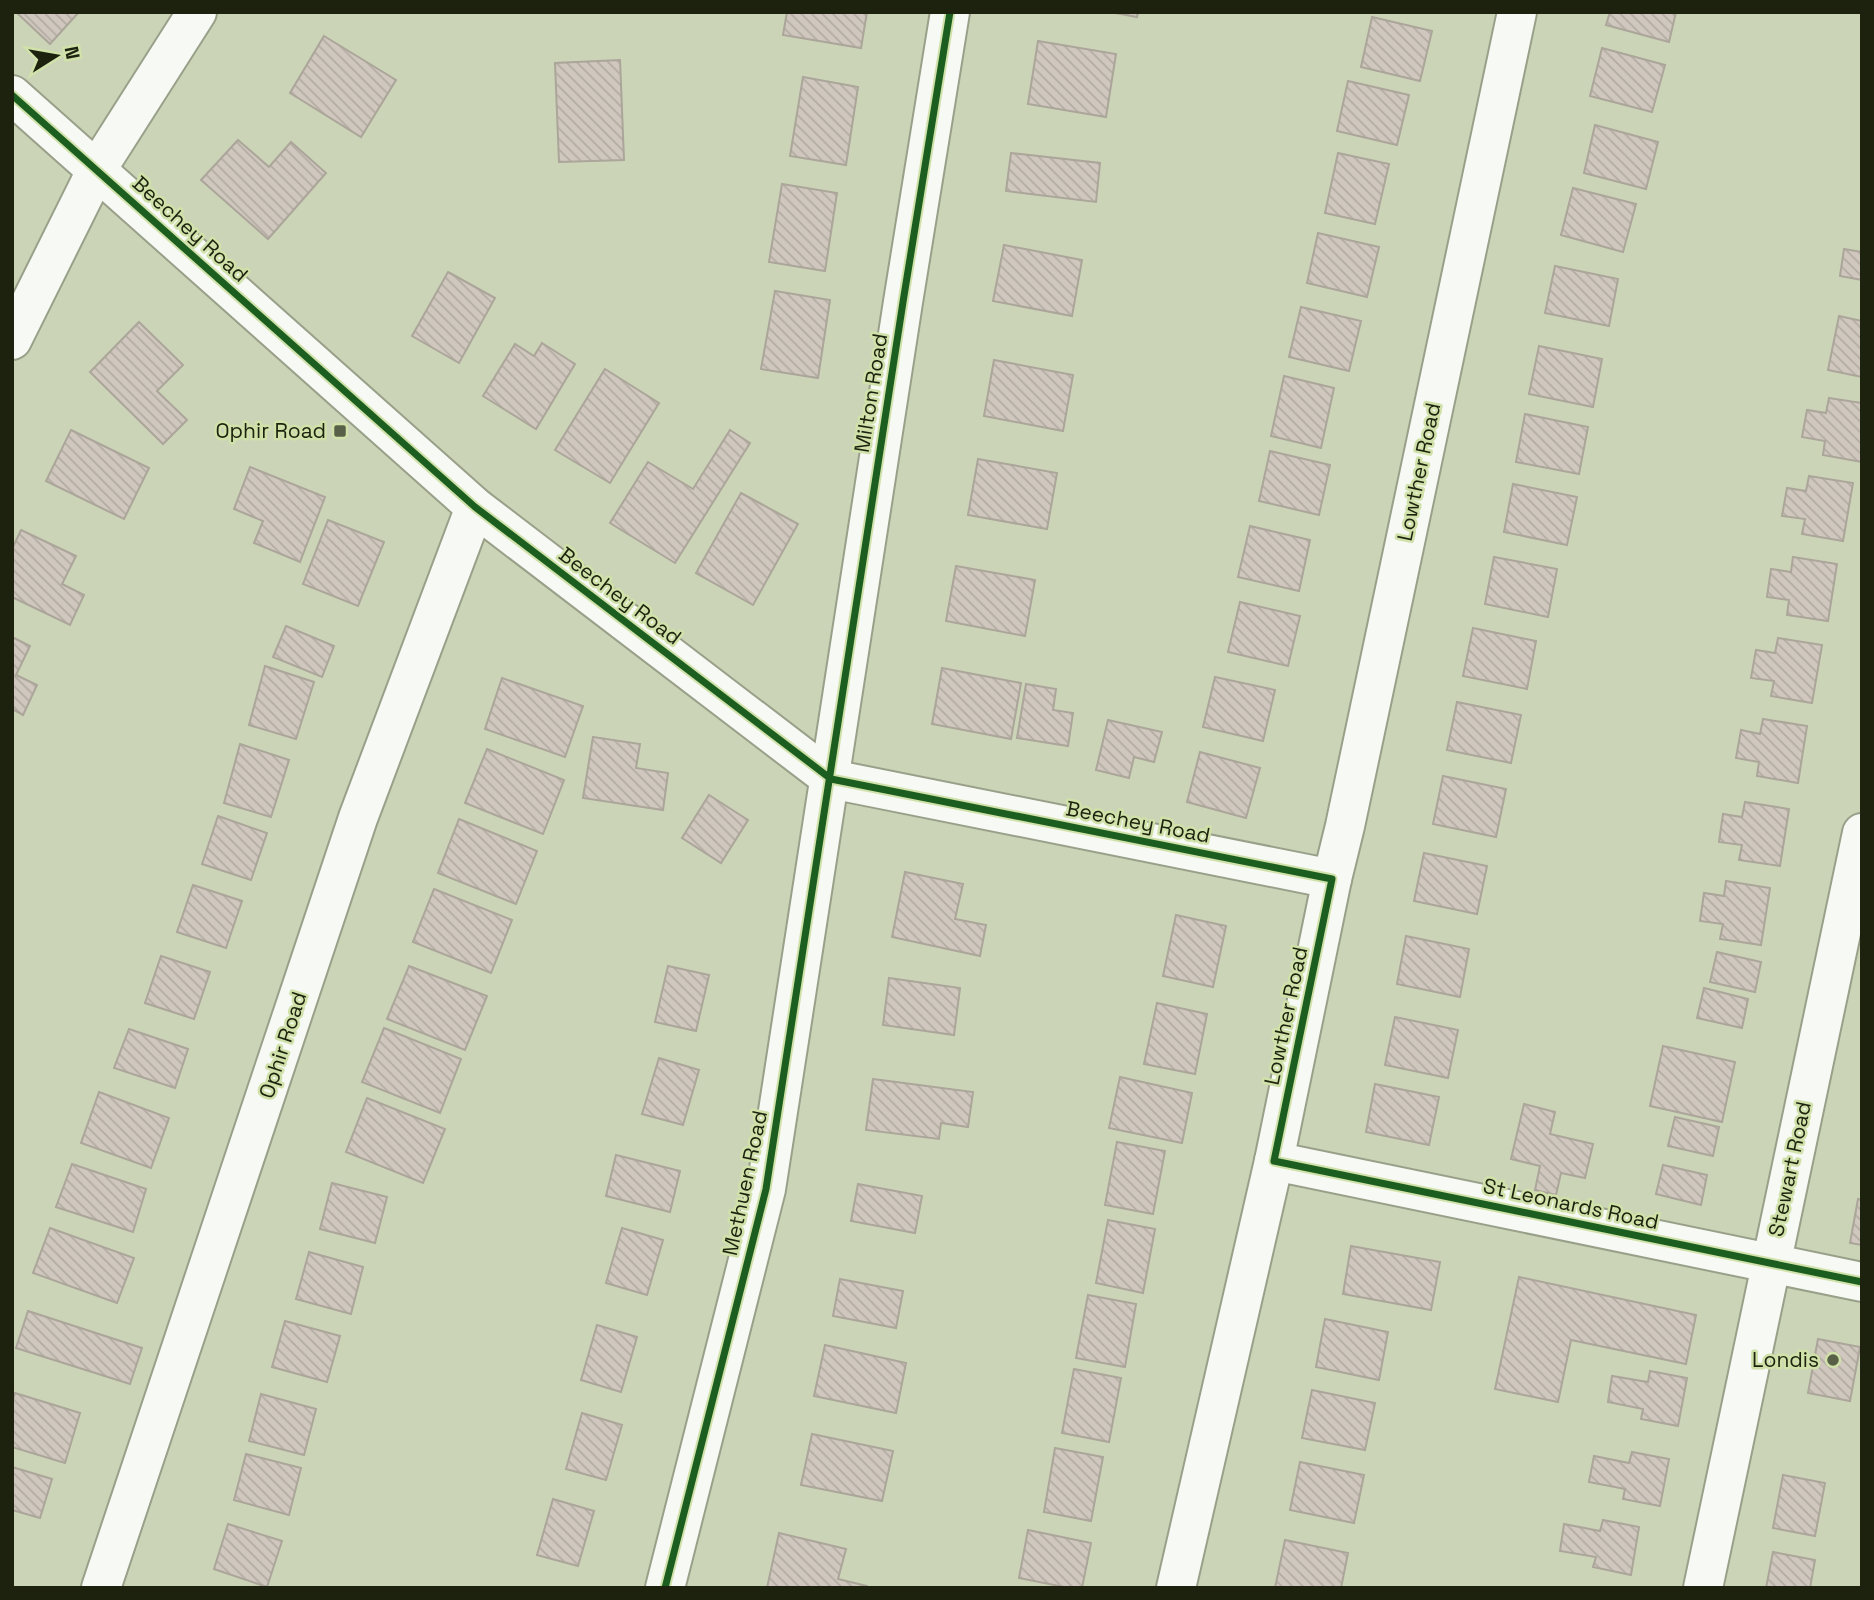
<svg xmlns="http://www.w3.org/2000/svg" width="1874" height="1600" viewBox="0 0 1874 1600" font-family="'Space Grotesk',sans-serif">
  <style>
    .building { fill: url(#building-back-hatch); stroke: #aba59a; stroke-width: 2 }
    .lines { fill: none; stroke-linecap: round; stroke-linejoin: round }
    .minor-casing { stroke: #99a089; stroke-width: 42 }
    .minor { stroke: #f7f9f4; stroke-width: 38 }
    .cycleway-casing { stroke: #d0e1aa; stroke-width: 11 }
    .cycleway { stroke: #1b5e20; stroke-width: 7 }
    .poi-dot { fill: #596048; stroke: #d0e1aa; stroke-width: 2.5 }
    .labels { text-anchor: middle; stroke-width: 5; stroke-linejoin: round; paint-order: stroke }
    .street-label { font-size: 21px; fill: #1c220d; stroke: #d0e1aa }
    .poi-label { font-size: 21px; fill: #1c220d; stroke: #d0e1aa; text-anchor: end }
  </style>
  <defs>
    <pattern id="building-back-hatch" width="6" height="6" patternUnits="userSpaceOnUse" patternTransform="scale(1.75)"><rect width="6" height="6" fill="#d0c8be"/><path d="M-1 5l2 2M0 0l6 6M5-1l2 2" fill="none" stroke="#b2aca2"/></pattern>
  </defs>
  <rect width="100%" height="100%" fill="#cbd4b7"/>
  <g class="building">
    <path d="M16 12H79L50 44Z"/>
    <path d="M787 12H867L861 48 783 35Z"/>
    <path d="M1110 12H1138L1137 17Z"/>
    <path d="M1610 12H1676L1669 42 1606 25Z"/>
    <path d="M1372 17 1432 31 1420 81 1361 67Z"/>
    <path d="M324 36 396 80 361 137 290 93Z"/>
    <path d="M1038 41 1116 54 1106 117 1028 104Z"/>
    <path d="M1602 48 1665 65 1652 112 1590 96Z"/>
    <path d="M620 60 624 160 559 162 555 63Z"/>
    <path d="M803 77 858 87 846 165 790 156Z"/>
    <path d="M1348 81 1409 95 1397 145 1337 131Z"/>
    <path d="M1595 125 1658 142 1646 189 1584 173Z"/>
    <path d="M238 140 269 167 291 142 326 173 268 239 201 180Z"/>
    <path d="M1011 153 1100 163 1096 202 1006 191Z"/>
    <path d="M1338 153 1389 164 1375 224 1325 213Z"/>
    <path d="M782 184 837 193 825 271 769 262Z"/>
    <path d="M1573 188 1636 204 1623 252 1561 235Z"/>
    <path d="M1318 233 1379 247 1367 297 1307 283Z"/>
    <path d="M1004 245 1082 260 1072 316 993 301Z"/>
    <path d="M1844 249 1862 252V280L1840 276Z"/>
    <path d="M1555 266 1618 279 1609 326 1545 313Z"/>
    <path d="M448 272 495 298 459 363 412 336Z"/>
    <path d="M775 291 830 300 818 378 761 369Z"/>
    <path d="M1301 307 1361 321 1349 371 1289 357Z"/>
    <path d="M1839 316 1862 321V377L1828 370Z"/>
    <path d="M139 322 183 365 157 391 187 420 163 444 90 372Z"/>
    <path d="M542 343 575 364 536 429 483 396 515 344 534 356Z"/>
    <path d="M1539 346 1602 359 1593 407 1529 394Z"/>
    <path d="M994 360 1073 375 1063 431 984 416Z"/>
    <path d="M605 369 659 403 610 483 555 450Z"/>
    <path d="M1284 376 1334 388 1321 448 1271 436Z"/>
    <path d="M1829 398 1862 403V462L1823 455 1825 441 1802 437 1807 410 1826 413Z"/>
    <path d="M1525 414 1588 427 1579 474 1516 462Z"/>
    <path d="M71 430 149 468 124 519 46 481Z"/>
    <path d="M730 430 750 443 675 563 610 523 648 462 693 489Z"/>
    <path d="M1270 451 1330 465 1319 515 1259 501Z"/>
    <path d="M978 459 1057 473 1047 529 968 515Z"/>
    <path d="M250 467 325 497 300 562 254 543 263 521 234 509Z"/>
    <path d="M1809 476 1853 483 1843 541 1802 534 1805 519 1782 516 1787 488 1806 491Z"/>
    <path d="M1513 484 1577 497 1567 545 1504 532Z"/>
    <path d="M741 493 798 524 753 605 696 573Z"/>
    <path d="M328 520 384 542 358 606 303 584Z"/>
    <path d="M1250 526 1310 540 1299 591 1238 577Z"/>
    <path d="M21 530 76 556 62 584 84 595 70 625 12 597V549Z"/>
    <path d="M1494 557 1557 569 1548 617 1485 604Z"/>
    <path d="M1793 557 1837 564 1828 621 1787 615 1789 600 1767 597 1771 569 1791 572Z"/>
    <path d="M956 566 1035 580 1025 636 946 621Z"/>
    <path d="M1240 602 1300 616 1288 666 1228 652Z"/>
    <path d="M286 626 334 646 322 677 273 657Z"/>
    <path d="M1473 628 1536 641 1527 689 1463 676Z"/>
    <path d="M12 637 30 646 16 675 37 685 23 715 12 709Z"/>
    <path d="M1778 638 1822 645 1812 703 1771 696 1774 681 1751 678 1756 650 1775 653Z"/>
    <path d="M265 666 314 682 296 739 249 725Z"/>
    <path d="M942 668 1021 683 1011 739 932 724Z"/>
    <path d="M1215 677 1275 690 1263 741 1203 727Z"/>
    <path d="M502 678 583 706 565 757 485 729Z"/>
    <path d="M1026 684 1056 689 1053 710 1073 713 1068 746 1017 738Z"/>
    <path d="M1457 702 1521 715 1511 763 1447 750Z"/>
    <path d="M1763 719 1807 726 1798 783 1757 776 1759 762 1736 758 1741 730 1760 734Z"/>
    <path d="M1108 720 1162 732 1154 762 1134 757 1129 778 1096 770Z"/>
    <path d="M593 737 640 744 636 768 668 773 663 810 583 798Z"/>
    <path d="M240 744 289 760 271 817 224 803Z"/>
    <path d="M487 749 564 780 543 834 465 803Z"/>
    <path d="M1200 752 1260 768 1246 818 1187 802Z"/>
    <path d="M1443 776 1506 789 1496 837 1433 824Z"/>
    <path d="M709 795 748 820 721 863 682 838Z"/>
    <path d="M1745 802 1789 809 1780 866 1739 860 1742 845 1719 842 1723 814 1742 817Z"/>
    <path d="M218 816 267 833 251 880 202 864Z"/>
    <path d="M459 819 537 851 516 904 438 873Z"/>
    <path d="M1424 853 1487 866 1477 914 1414 901Z"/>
    <path d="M905 872 963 884 955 919 986 925 980 956 892 937Z"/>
    <path d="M1726 881 1770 888 1761 945 1720 939 1723 924 1700 921 1704 893 1724 896Z"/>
    <path d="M193 885 242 901 226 948 177 932Z"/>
    <path d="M434 889 512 920 491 973 413 942Z"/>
    <path d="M1176 915 1226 926 1213 987 1163 976Z"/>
    <path d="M1406 936 1469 949 1460 997 1397 984Z"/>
    <path d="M1717 952 1761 962 1755 992 1710 982Z"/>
    <path d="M161 956 210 972 194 1019 145 1003Z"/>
    <path d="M409 966 487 996 465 1050 387 1019Z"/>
    <path d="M668 966 709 975 696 1031 655 1022Z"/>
    <path d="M889 978 960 988 954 1035 883 1025Z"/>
    <path d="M1704 988 1748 999 1742 1028 1697 1018Z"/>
    <path d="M1157 1003 1207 1014 1195 1074 1144 1064Z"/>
    <path d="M1395 1017 1458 1030 1448 1078 1385 1065Z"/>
    <path d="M384 1028 461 1059 440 1113 362 1082Z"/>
    <path d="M129 1029 188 1049 175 1088 114 1068Z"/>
    <path d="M1663 1046 1735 1062 1722 1122 1650 1106Z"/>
    <path d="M659 1058 699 1070 683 1125 642 1114Z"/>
    <path d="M1120 1077 1192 1093 1182 1143 1109 1128Z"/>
    <path d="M873 1079 973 1092 968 1127 941 1123 939 1139 866 1130Z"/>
    <path d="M1375 1084 1439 1097 1429 1145 1366 1132Z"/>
    <path d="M99 1092 169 1118 151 1168 81 1143Z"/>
    <path d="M367 1098 445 1129 423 1183 346 1152Z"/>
    <path d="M1524 1104 1555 1112 1550 1134 1593 1144 1585 1178 1561 1173 1556 1195 1535 1190 1540 1166 1511 1159Z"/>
    <path d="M1675 1117 1719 1127 1713 1156 1668 1146Z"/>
    <path d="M1117 1142 1165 1151 1153 1214 1105 1205Z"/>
    <path d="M616 1155 680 1171 670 1212 606 1196Z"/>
    <path d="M72 1164 146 1189 133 1232 56 1207Z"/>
    <path d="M1663 1165 1707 1175 1701 1205 1656 1194Z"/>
    <path d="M332 1183 387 1197 375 1243 320 1229Z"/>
    <path d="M858 1184 922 1196 915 1233 851 1221Z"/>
    <path d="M1858 1199 1862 1200V1245L1850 1243Z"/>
    <path d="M1108 1220 1155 1229 1143 1293 1096 1283Z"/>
    <path d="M50 1228 134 1258 117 1303 33 1273Z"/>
    <path d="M622 1228 663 1240 647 1295 606 1283Z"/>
    <path d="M1351 1246 1440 1262 1431 1310 1343 1294Z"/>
    <path d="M309 1252 363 1267 351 1314 296 1299Z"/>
    <path d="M1519 1277 1696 1315 1686 1364 1571 1340 1558 1402 1495 1389Z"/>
    <path d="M840 1279 903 1291 896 1328 833 1316Z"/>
    <path d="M1088 1295 1136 1304 1125 1367 1076 1358Z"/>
    <path d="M28 1311 142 1348 130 1384 16 1348Z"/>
    <path d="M1325 1319 1388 1332 1379 1380 1316 1367Z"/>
    <path d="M285 1321 340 1336 327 1382 272 1367Z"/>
    <path d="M597 1325 637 1337 621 1392 581 1380Z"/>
    <path d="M1818 1339 1860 1347 1850 1401 1808 1393Z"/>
    <path d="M825 1345 906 1363 896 1413 814 1396Z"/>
    <path d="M1074 1369 1121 1378 1109 1442 1062 1433Z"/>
    <path d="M1650 1371 1687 1378 1678 1426 1641 1419 1643 1409 1608 1402 1612 1376 1648 1382Z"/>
    <path d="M1312 1390 1375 1403 1365 1450 1302 1438Z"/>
    <path d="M15 1393 80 1413 65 1463 12 1447V1402Z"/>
    <path d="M261 1394 316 1409 304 1455 249 1441Z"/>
    <path d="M582 1413 622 1425 606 1480 566 1469Z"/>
    <path d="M812 1434 893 1451 882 1501 801 1485Z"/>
    <path d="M1055 1448 1103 1457 1091 1521 1044 1512Z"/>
    <path d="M1632 1452 1669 1459 1660 1506 1623 1499 1625 1489 1589 1482 1594 1456 1629 1463Z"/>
    <path d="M246 1454 301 1468 289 1515 234 1500Z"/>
    <path d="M1300 1462 1364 1475 1354 1523 1290 1510Z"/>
    <path d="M12 1467 52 1479 40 1518 12 1510Z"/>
    <path d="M1783 1475 1825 1483 1815 1536 1773 1528Z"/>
    <path d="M553 1499 594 1511 578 1566 537 1555Z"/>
    <path d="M1603 1520 1639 1527 1631 1575 1593 1567 1596 1557 1560 1551 1564 1524 1600 1531Z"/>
    <path d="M228 1524 282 1541 267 1587 214 1569Z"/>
    <path d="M1028 1530 1091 1543 1082 1588H1069L1019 1578Z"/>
    <path d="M779 1533 846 1549 838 1579 867 1586V1588H767Z"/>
    <path d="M1285 1540 1348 1553 1341 1588H1275Z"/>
    <path d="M1773 1552 1815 1560 1810 1588H1766Z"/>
  </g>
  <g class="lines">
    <g class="minor-casing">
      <g id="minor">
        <path d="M12 95 475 507 831 779 1332 879"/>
        <path d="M12 340 97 169 197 12"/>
        <path d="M1274 1161 1862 1282"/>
        <path d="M101 1588 358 818 475 507"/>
        <path d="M665 1588 766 1189 903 302 950 12"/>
        <path d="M1176 1588 1274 1161 1332 879 1345 826 1517 12"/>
        <path d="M1703 1588 1862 833"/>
      </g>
    </g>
    <use href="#minor" class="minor"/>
    <g class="cycleway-casing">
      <g id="cycleway">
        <path d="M12 95 475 507 831 779 1332 879 1274 1161 1862 1282"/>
        <path d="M665 1588 766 1189 903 302 950 12"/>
      </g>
    </g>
    <use href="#cycleway" class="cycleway"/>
  </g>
  <g class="poi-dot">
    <rect x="333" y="424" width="14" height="14" rx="3.5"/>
    <circle cx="1833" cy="1360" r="7"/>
  </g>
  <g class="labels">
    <g class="street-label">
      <text transform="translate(190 229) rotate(42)" y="7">Beechey Road</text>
      <text transform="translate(871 393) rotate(-81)" y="7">Milton Road</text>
      <text transform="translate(1419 472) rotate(-78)" y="7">Lowther Road</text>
      <text transform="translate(620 596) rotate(37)" y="7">Beechey Road</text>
      <text transform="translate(1138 822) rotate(11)" y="7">Beechey Road</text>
      <text transform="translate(1286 1016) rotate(-78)" y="7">Lowther Road</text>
      <text transform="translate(283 1045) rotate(-72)" y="7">Ophir Road</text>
      <text transform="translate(1790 1169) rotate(-78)" y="7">Stewart Road</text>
      <text transform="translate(745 1183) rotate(-78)" y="7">Methuen Road</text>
      <text transform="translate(1571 1204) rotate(12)" y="7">St Leonards Road</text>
    </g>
    <g class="poi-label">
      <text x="326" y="438">Ophir Road</text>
      <text x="1819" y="1367">Londis</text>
    </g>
  </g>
  <rect width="1874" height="1600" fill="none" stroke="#1c220d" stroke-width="28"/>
  <g transform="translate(56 56) rotate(79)" stroke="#d0e1aa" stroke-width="5" paint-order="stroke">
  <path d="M0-5L12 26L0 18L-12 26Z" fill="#1c220d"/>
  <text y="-10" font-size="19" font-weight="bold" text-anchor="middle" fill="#1c220d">N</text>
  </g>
</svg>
